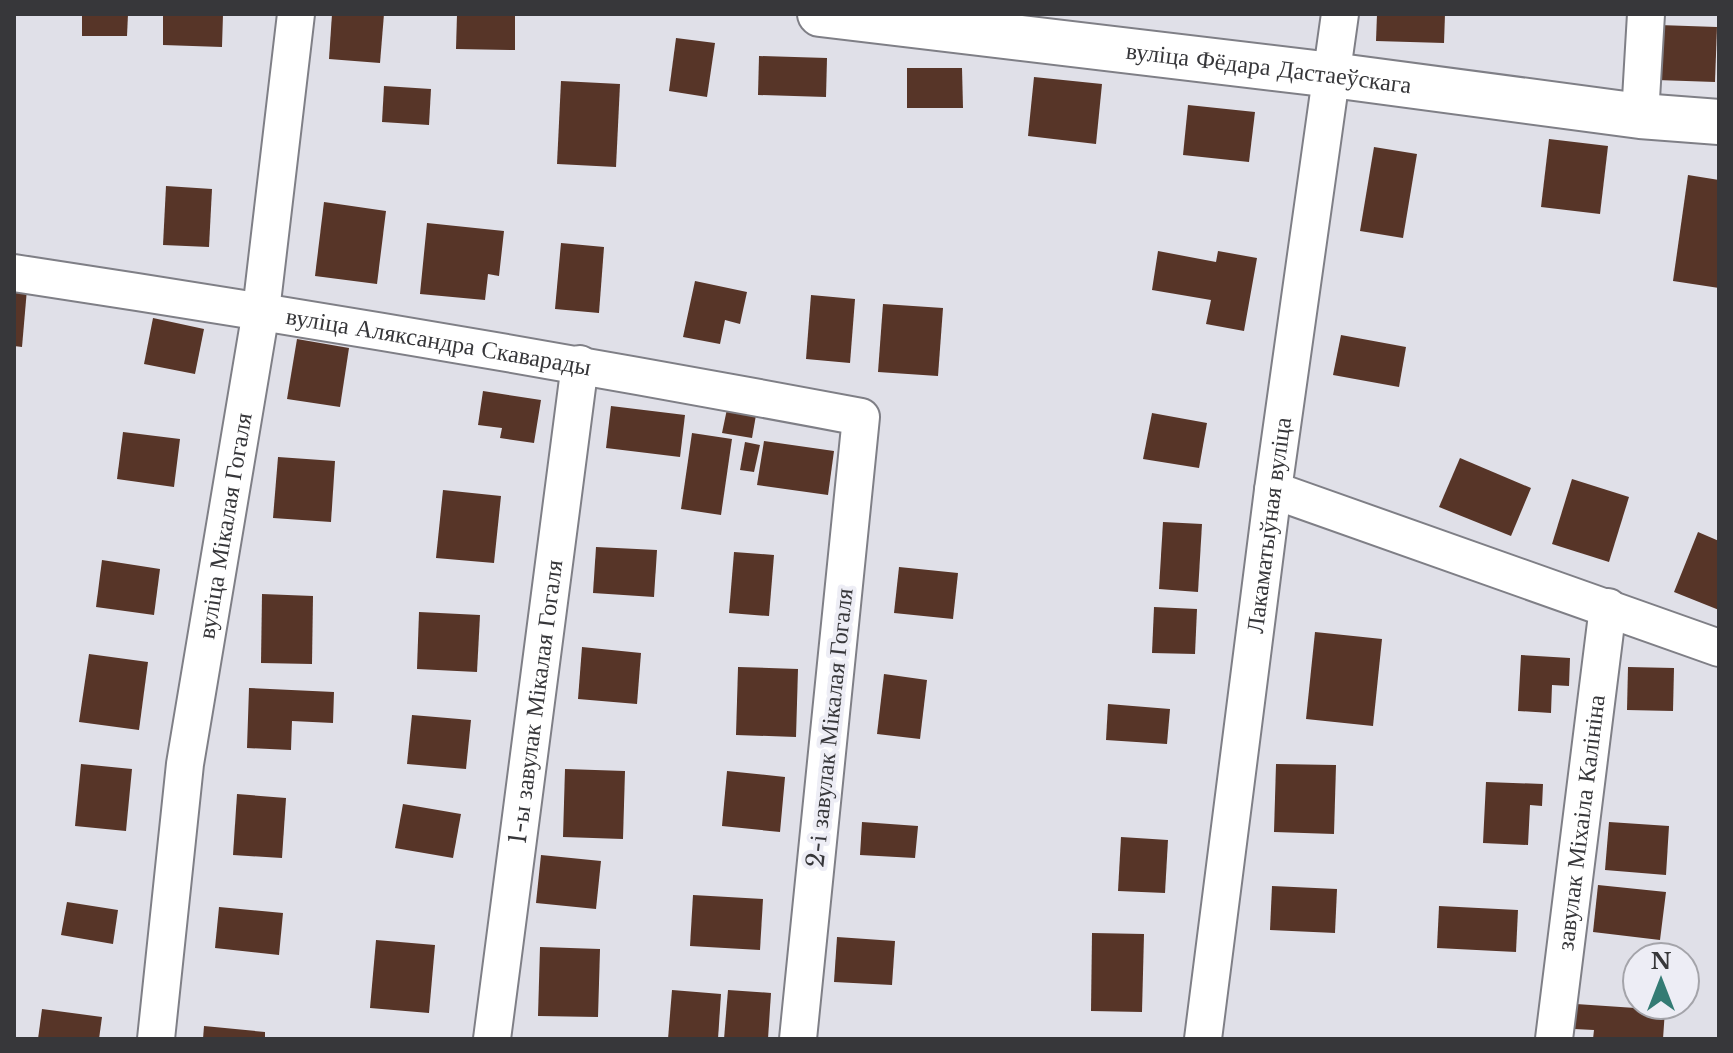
<svg xmlns="http://www.w3.org/2000/svg" width="1733" height="1053" viewBox="0 0 1733 1053" font-family="'Libre Baskerville',serif">
  <style>
    .building { fill: #573528 }
    .lines { fill: none; stroke-linecap: round; stroke-linejoin: round }
    .minor-casing { stroke: #7f7f86; stroke-width: 40 }
    .tertiary-casing { stroke: #7f7f86; stroke-width: 48 }
    .minor { stroke: #fff; stroke-width: 36 }
    .tertiary { stroke: #fff; stroke-width: 44 }
    .labels { text-anchor: middle; stroke-width: 8; stroke-linejoin: round; paint-order: stroke }
    .street-label { font-size: 24px; fill: #37373a; stroke: #ededf5 }
  </style>
  <rect width="100%" height="100%" fill="#e0e0e8"/>
  <g class="building">
    <path d="M82 14H128L127 36H82Z"/>
    <path d="M163 14H223L222 47 163 45Z"/>
    <path d="M332 14H384L380 63 329 59Z"/>
    <path d="M457 14H515V50L456 49Z"/>
    <path d="M1377 14H1445L1444 43 1376 41Z"/>
    <path d="M1659 25 1717 27 1715 82 1657 80Z"/>
    <path d="M676 38 715 43 707 97 669 91Z"/>
    <path d="M759 56 827 58 826 97 758 95Z"/>
    <path d="M907 68H962L963 108H907Z"/>
    <path d="M1034 77 1102 84 1096 144 1028 136Z"/>
    <path d="M561 81 620 84 616 167 557 164Z"/>
    <path d="M384 86 431 89 429 125 382 122Z"/>
    <path d="M1188 105 1255 112 1249 162 1183 155Z"/>
    <path d="M1549 139 1608 146 1600 214 1541 207Z"/>
    <path d="M1374 147 1417 154 1403 238 1360 231Z"/>
    <path d="M1688 175 1719 180V288L1673 281Z"/>
    <path d="M166 186 212 189 209 247 163 245Z"/>
    <path d="M324 202 386 211 377 284 315 276Z"/>
    <path d="M427 223 504 231 499 276 488 274 485 300 420 294Z"/>
    <path d="M561 243 604 247 599 313 555 309Z"/>
    <path d="M1158 251 1216 262 1218 251 1257 258 1244 331 1206 324 1211 300 1152 290Z"/>
    <path d="M695 281 747 292 740 324 725 320 720 344 683 337Z"/>
    <path d="M14 288 27 289 22 347 14 346Z"/>
    <path d="M811 295 855 299 850 363 806 359Z"/>
    <path d="M883 304 943 308 938 376 878 372Z"/>
    <path d="M153 318 204 329 195 374 144 364Z"/>
    <path d="M1341 335 1406 347 1399 387 1333 375Z"/>
    <path d="M297 339 349 348 340 407 287 399Z"/>
    <path d="M483 391 541 400 534 443 500 438 502 428 478 425Z"/>
    <path d="M611 406 685 415 680 457 606 448Z"/>
    <path d="M727 409 756 415 752 438 722 433Z"/>
    <path d="M1152 413 1207 423 1199 468 1143 459Z"/>
    <path d="M123 432 180 439 174 487 117 479Z"/>
    <path d="M692 433 732 439 721 515 681 509Z"/>
    <path d="M764 441 834 451 828 495 757 485Z"/>
    <path d="M745 442 760 445 754 472 740 470Z"/>
    <path d="M278 457 335 461 331 522 273 518Z"/>
    <path d="M1460 458 1531 488 1511 536 1439 507Z"/>
    <path d="M1572 479 1629 497 1609 562 1552 544Z"/>
    <path d="M443 490 501 496 494 563 436 558Z"/>
    <path d="M1163 522 1202 524 1198 592 1159 589Z"/>
    <path d="M1698 532 1719 541V610L1674 592Z"/>
    <path d="M596 547 657 550 654 597 593 593Z"/>
    <path d="M734 552 774 555 769 616 729 613Z"/>
    <path d="M102 560 160 569 154 615 96 607Z"/>
    <path d="M899 567 958 573 953 619 894 613Z"/>
    <path d="M262 594 313 596 312 664 261 663Z"/>
    <path d="M1154 607 1197 609 1195 654 1152 653Z"/>
    <path d="M419 612 480 615 477 672 417 669Z"/>
    <path d="M1315 632 1382 639 1373 726 1306 719Z"/>
    <path d="M582 647 641 653 637 704 578 699Z"/>
    <path d="M89 654 148 662 139 730 79 722Z"/>
    <path d="M1521 655 1570 658 1569 686 1552 685 1551 713 1518 711Z"/>
    <path d="M738 667 798 669 796 737 736 735Z"/>
    <path d="M1628 667 1674 668 1673 711 1627 710Z"/>
    <path d="M884 674 927 680 920 739 877 734Z"/>
    <path d="M249 688 334 692 333 723 292 721 291 750 247 748Z"/>
    <path d="M1108 704 1170 709 1167 744 1106 740Z"/>
    <path d="M412 715 471 720 466 769 407 764Z"/>
    <path d="M81 764 132 769 126 831 75 826Z"/>
    <path d="M1276 764 1336 765 1334 834 1274 832Z"/>
    <path d="M565 769 625 771 623 839 563 837Z"/>
    <path d="M727 771 785 777 780 832 722 826Z"/>
    <path d="M1486 782 1543 784 1542 806 1530 805 1528 845 1483 843Z"/>
    <path d="M237 794 286 798 282 858 233 855Z"/>
    <path d="M403 804 461 814 453 858 395 848Z"/>
    <path d="M862 822 918 826 915 858 860 855Z"/>
    <path d="M1609 822 1669 826 1666 875 1605 870Z"/>
    <path d="M1121 837 1168 840 1165 893 1118 891Z"/>
    <path d="M541 855 601 861 596 909 536 903Z"/>
    <path d="M1598 885 1666 892 1660 940 1593 932Z"/>
    <path d="M1272 886 1337 889 1335 933 1270 930Z"/>
    <path d="M693 895 763 899 760 950 690 946Z"/>
    <path d="M67 902 118 910 113 944 61 935Z"/>
    <path d="M1439 906 1518 910 1516 952 1437 948Z"/>
    <path d="M219 907 283 913 279 955 215 948Z"/>
    <path d="M1092 933 1144 934 1142 1012 1091 1011Z"/>
    <path d="M837 937 895 941 892 985 834 982Z"/>
    <path d="M376 940 435 945 429 1013 370 1008Z"/>
    <path d="M540 947 600 949 598 1017 538 1016Z"/>
    <path d="M672 990 721 994 718 1039H668Z"/>
    <path d="M728 990 771 993 768 1039H724Z"/>
    <path d="M1576 1004 1665 1010 1663 1039H1593L1594 1030 1574 1029Z"/>
    <path d="M42 1009 102 1017 99 1039H38Z"/>
    <path d="M204 1026 265 1032V1039H203Z"/>
  </g>
  <g class="lines">
    <g class="minor-casing">
      <g id="minor">
        <path d="M1640 116 1646 14"/>
        <path id="s1" d="M14 273C297 316 580 364 861 417L798 1039"/>
        <path d="M1273 490 1719 648"/>
        <path id="s2" d="M156 1039 185 764 261 311 296 14"/>
        <path id="s3" d="M492 1039 580 364"/>
        <path id="s4" d="M1203 1039 1273 490 1340 14"/>
        <path id="s5" d="M1554 1039 1608 607"/>
      </g>
    </g>
    <g class="tertiary-casing">
      <g id="tertiary">
        <path id="s6" d="M820 14 1332 75 1640 116 1719 122"/>
      </g>
    </g>
    <use href="#minor" class="minor"/>
    <use href="#tertiary" class="tertiary"/>
  </g>
  <g class="labels">
    <g class="street-label">
      <text dy="8" stroke="none"><textPath href="#s6" startOffset="452">вуліца Фёдара Дастаеўскага</textPath></text>
      <text dy="8" stroke="none"><textPath href="#s1" startOffset="430">вуліца Аляксандра Скаварады</textPath></text>
      <text dy="8" stroke="none"><textPath href="#s2" startOffset="518">вуліца Мікалая Гогаля</textPath></text>
      <text dy="8" stroke="none"><textPath href="#s4" startOffset="518">Лакаматыўная вуліца</textPath></text>
      <text dy="8" stroke="none"><textPath href="#s3" startOffset="340">1-ы завулак Мікалая Гогаля</textPath></text>
      <text transform="translate(830 728) rotate(-84)" y="8">2-і завулак Мікалая Гогаля</text>
      <text dy="8" stroke="none"><textPath href="#s5" startOffset="218">завулак Міхаіла Калініна</textPath></text>
    </g>
  </g>
  <rect width="1733" height="1053" fill="none" stroke="#37373a" stroke-width="32"/>
  <g transform="translate(1661 981)"><circle r="38" fill="#ededf5" stroke="#a4a4aa" stroke-width="2"/>
  <path d="M0-6L14 30L0 20L-14 30Z" fill="#347b74"/>
  <text y="-12" font-size="22" font-weight="bold" text-anchor="middle" fill="#37373a">N</text>
  </g>
</svg>
